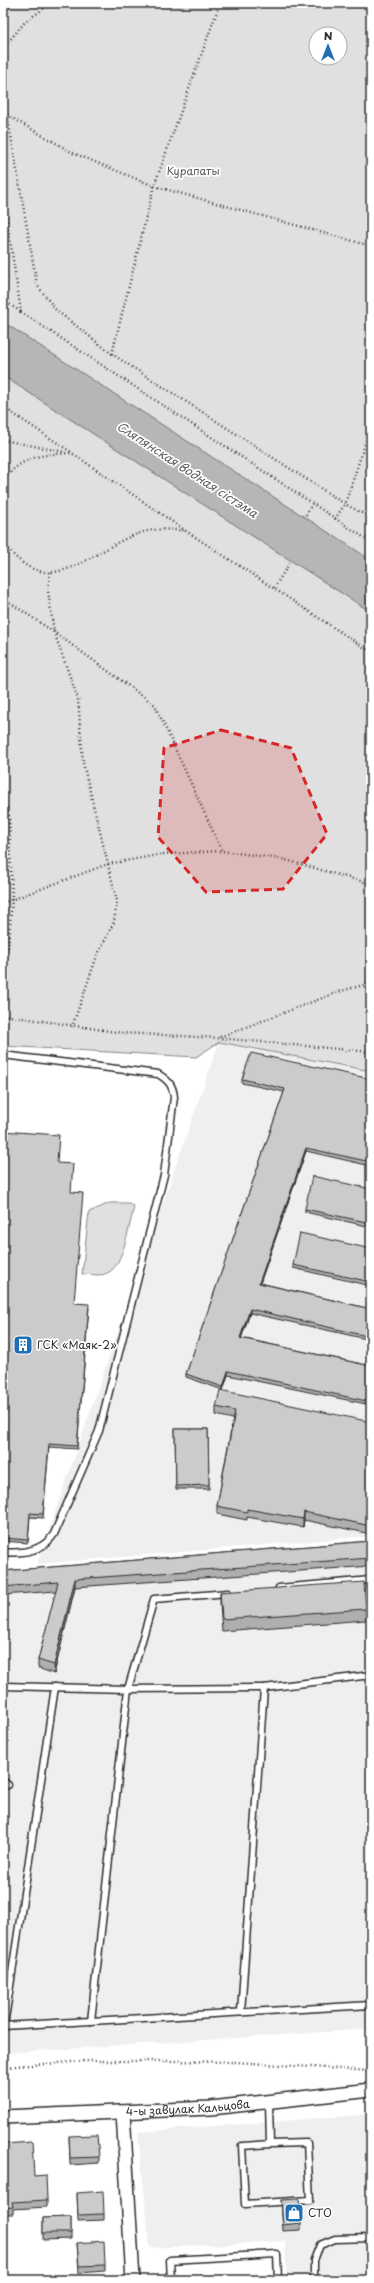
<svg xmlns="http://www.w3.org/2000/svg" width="374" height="2283" viewBox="0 0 374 2283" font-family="'Playpen Sans',sans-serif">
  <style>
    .built { fill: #efefef }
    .green { fill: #e0e0e0; stroke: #868686; fill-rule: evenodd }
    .water { fill: #b6b6b6; stroke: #7e7e7e }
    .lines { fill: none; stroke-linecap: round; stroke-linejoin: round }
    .lane-casing { stroke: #2b2b2b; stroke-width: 9 }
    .street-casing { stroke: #2b2b2b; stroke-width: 16 }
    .path { stroke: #2b2b2b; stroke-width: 2.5; stroke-dasharray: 1 3; stroke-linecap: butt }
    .lane { stroke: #fff; stroke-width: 6 }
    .street { stroke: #fff; stroke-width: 13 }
    .wall { fill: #afafaf; stroke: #2b2b2b }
    .shaded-wall { fill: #8e8e8e; stroke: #2b2b2b }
    .building { fill: #cbcbcb; stroke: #2b2b2b }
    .marked { fill: #d62828; fill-opacity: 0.2; stroke: #d62828; stroke-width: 3; stroke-dasharray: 8 5; stroke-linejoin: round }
    .labels { text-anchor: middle; stroke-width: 3.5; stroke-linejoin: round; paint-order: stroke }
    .park-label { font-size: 11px; fill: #585858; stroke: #fff }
    .poi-label { font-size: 11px; fill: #2b2b2b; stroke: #fff; text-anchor: start }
    .street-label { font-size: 11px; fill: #2b2b2b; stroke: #fff }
    .water-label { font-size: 12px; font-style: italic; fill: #5c5c5c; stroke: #fff }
  </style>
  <rect width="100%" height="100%" fill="#fff"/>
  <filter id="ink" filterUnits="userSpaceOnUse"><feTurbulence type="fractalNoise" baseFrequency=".025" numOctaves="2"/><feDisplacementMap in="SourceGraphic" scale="8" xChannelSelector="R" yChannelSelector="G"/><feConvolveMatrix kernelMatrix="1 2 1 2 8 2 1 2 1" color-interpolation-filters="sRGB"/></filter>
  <g filter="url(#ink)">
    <g class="built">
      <path d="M219 1042 371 1071V1536L37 1564Z"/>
      <path d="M371 1549V2029L3 2053V1579Z"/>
      <path d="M371 2114V2280H287L285 2241 150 2248 138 2132Z"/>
    </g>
    <g class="green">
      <path d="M3 3H371V560L3 322ZM316 34H340V58H316Z"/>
      <path d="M3 376 371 612V1071L219 1042 196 1057 3 1046Z"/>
      <path d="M110 1203H129L134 1207C130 1222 123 1265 109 1272 102 1277 90 1274 82 1274L89 1212Z"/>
    </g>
    <path class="water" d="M3 322 371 560V612L3 376Z"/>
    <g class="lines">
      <g class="lane-casing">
        <g id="lane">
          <path d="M3 1055 158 1074C168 1080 173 1085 174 1097L164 1175 99 1431 54 1534C43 1551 23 1554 3 1552"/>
          <path d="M279 1588 371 1580"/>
          <path d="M3 1686 128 1689 154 1599 228 1593"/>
          <path d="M3 1781 8 1785"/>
          <path d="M241 2012 264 1688"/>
          <path d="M91 2021 128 1689 264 1688 371 1675"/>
          <path d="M3 2026 371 2005"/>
          <path d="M4 2026 55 1687"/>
          <path d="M269 2102 270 2144 307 2143 310 2200 245 2204 242 2146 270 2144"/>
          <path d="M171 2280 170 2260 277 2254 278 2280"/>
          <path d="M314 2280V2260L320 2245 335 2239 371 2238"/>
        </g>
      </g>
      <g class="street-casing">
        <g id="street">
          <path d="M123 2113 133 2280"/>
          <path id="s1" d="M3 2117 211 2108 371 2090"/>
        </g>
      </g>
      <g class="path">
        <path d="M3 35 9 3"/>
        <path d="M3 48 26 21 52 3"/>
        <path d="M3 90 37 285 56 310 112 354 345 504 371 518"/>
        <path d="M7 115 73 153 154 186 371 246"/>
        <path d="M3 193 21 312 371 542"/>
        <path d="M3 300 21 312"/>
        <path d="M112 354 154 186 220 3"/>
        <path d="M3 407 71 452"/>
        <path d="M3 440 65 452"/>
        <path d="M3 482C19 456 44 454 72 453L186 531 371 652"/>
        <path d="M306 515 312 504"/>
        <path d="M335 519 345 504 371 426"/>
        <path d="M3 542C49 607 90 549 140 533 155 528 170 529 185 531"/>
        <path d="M50 572 48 591 54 632 78 699 83 763 117 901 114 922 97 956 72 1027"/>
        <path d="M274 588 289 564"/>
        <path d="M3 598 54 632 155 705 222 851"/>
        <path d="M3 796 9 814 12 900 3 1007"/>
        <path d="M3 903 108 864 164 854 222 851 282 859 371 884"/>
        <path d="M3 1015 123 1033 219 1038 371 1052"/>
        <path d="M220 1037 341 991 371 983"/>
        <path d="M3 2067 85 2061H172L235 2062 371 2071"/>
      </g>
      <use href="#lane" class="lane"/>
      <use href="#street" class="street"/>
    </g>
    <g class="wall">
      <path d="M242 1079H371V1166L306 1151 260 1283 371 1309V1340L250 1313 241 1338 371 1366V1405L228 1375 223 1390 186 1377V1374L284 1092 242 1083Z"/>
      <path d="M3 1131 57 1163 71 1192 74 1303 89 1308 77 1449 49 1447 43 1518 30 1517 28 1543 3 1541Z"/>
      <path d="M371 1189V1227L305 1212V1209Z"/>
      <path d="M371 1249V1286L293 1268V1265Z"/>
      <path d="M216 1407 371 1422V1534L304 1520 303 1527 247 1517V1520L217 1514V1506L233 1419 216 1415Z"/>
      <path d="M175 1429H208L209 1489H176Z"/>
      <path d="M371 1541V1566L75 1587 54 1674 38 1668V1660L56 1591 3 1595V1571Z"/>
      <path d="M220 1592 366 1609V1620L222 1631 220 1604Z"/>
      <path d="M69 2136 99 2157V2163L70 2165Z"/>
      <path d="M3 2144 34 2176 47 2200V2207L13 2209V2214H3Z"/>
      <path d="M77 2193 104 2214V2220L78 2221Z"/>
      <path d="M281 2200 301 2223V2230L283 2231Z"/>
      <path d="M71 2217V2239L43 2240V2218Z"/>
      <path d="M77 2243 105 2265V2271L79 2273Z"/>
    </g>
    <g class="shaded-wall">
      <path d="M306 1148V1151L259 1286V1283Z"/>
      <path d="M250 1309V1313L240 1342V1338Z"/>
      <path d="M228 1371V1375L223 1390V1387Z"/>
      <path d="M304 1512V1520L303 1527V1519Z"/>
      <path d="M75 1579V1587L54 1674V1665Z"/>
    </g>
    <g class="building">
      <path d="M251 1053 371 1079V1162L306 1148 259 1283 371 1309V1337L250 1309 240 1338 371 1366V1402L228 1371 223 1387 186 1374 285 1089 242 1079Z"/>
      <path d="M3 1131 59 1135 57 1163 73 1164 71 1192 83 1193 74 1303 89 1304 77 1446 49 1444 43 1514 30 1513 28 1540 3 1538Z"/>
      <path d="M312 1176 371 1189V1223L305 1209Z"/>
      <path d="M300 1233 371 1249V1282L293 1265Z"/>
      <path d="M220 1390 371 1422V1526L304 1512 303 1519 247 1509V1512L217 1506 235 1411 216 1407Z"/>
      <path d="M175 1429H208L209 1485 176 1486Z"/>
      <path d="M371 1541V1558L75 1579 54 1665 38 1660 58 1582 3 1587V1571Z"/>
      <path d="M364 1582 366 1609 222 1619 220 1592Z"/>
      <path d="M97 2135 99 2157 70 2158 69 2136Z"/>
      <path d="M32 2142 34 2176 46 2175 47 2200 12 2202 13 2207 3 2208V2144Z"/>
      <path d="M103 2191 104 2214 78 2215 77 2193Z"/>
      <path d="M299 2199 301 2223 283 2225 281 2200Z"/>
      <path d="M71 2217V2233H43V2218Z"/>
      <path d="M104 2241 105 2265 79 2266 77 2243Z"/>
    </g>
  </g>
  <path class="marked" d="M221 730 291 748 327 834 283 889 206 892 158 837 164 748Z"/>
  <defs>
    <g id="building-square" transform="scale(1)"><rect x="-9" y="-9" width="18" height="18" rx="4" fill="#1f6fb2" stroke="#fff"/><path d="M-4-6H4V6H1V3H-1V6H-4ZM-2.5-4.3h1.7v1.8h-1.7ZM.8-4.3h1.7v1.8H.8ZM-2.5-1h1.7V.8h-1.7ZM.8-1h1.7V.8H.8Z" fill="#fff"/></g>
    <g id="shop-square" transform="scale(1)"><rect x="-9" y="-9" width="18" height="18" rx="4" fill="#1f6fb2" stroke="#fff"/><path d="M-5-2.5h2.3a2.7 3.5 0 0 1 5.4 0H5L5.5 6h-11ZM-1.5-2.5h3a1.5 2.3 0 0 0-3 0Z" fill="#fff"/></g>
  </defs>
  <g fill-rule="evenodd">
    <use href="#building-square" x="23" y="1345"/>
    <use href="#shop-square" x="294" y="2213"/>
  </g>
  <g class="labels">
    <g class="park-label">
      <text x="193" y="175">Курапаты</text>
    </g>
    <g class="poi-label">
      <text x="37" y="1349">ГСК «Маяк-2»</text>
      <text x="308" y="2217">СТО</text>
    </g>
    <g class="street-label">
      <text dy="4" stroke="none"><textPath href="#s1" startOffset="185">4-ы завулак Кальцова</textPath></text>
    </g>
    <g class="water-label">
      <text transform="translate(187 470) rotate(33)" y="4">Сляпянская водная сістэма</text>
    </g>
  </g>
  <rect width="374" height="2283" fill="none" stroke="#fff" stroke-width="16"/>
  <rect x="8" y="8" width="358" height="2267" fill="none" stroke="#2b2b2b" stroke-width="1.5" filter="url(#ink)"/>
  <g transform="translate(328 46)"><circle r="19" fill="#ffffff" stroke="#aaaaaa"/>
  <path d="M0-3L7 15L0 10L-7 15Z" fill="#1f6fb2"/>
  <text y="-6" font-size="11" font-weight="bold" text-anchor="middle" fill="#2b2b2b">N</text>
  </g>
</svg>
